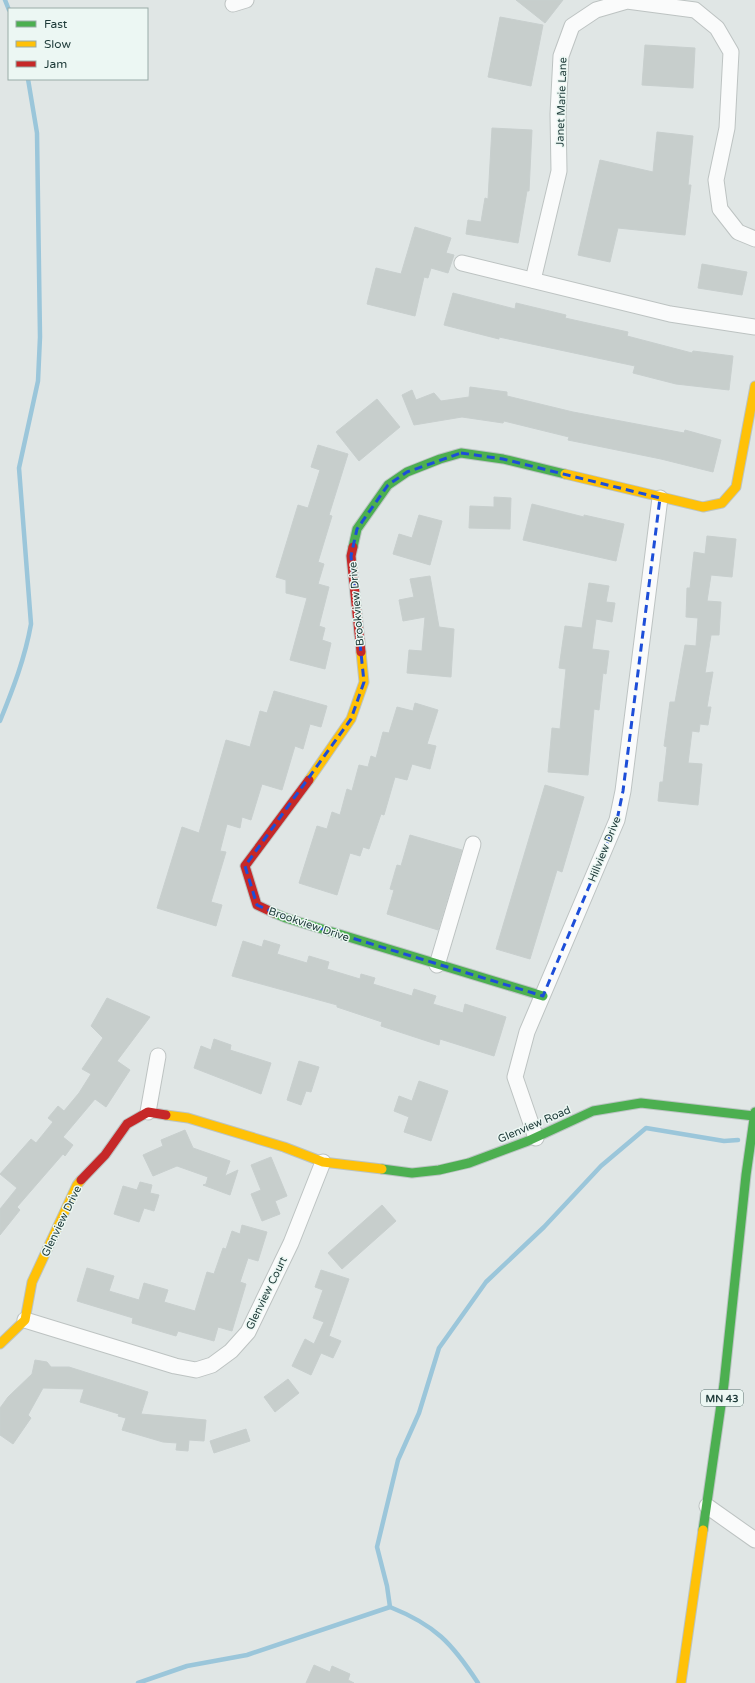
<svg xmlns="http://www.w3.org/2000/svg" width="755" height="1683" viewBox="0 0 755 1683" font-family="'Varela Round',sans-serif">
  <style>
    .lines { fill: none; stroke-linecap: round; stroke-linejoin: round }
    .stream { stroke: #9bc6da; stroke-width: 4.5 }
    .building { fill: #c7cecc; stroke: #c8cfce }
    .street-casing { stroke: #bdc3c2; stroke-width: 17 }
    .fast-casing { stroke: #bbc4c3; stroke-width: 11 }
    .slow-casing { stroke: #bbc4c3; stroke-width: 11 }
    .jam-casing { stroke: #bbc4c3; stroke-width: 11 }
    .street { stroke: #fafbfb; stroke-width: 15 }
    .fast { stroke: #4caf50; stroke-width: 9 }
    .slow { stroke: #ffc107; stroke-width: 9 }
    .jam { stroke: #c62828; stroke-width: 9 }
    .marked { fill: none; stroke: #1d4ed8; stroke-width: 3; stroke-dasharray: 8 5; stroke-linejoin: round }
    .labels { text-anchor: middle; stroke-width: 3; stroke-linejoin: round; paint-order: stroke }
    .shield { fill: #ecf7f3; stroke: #5b7370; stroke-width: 1 }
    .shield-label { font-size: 10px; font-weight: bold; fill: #1d3a38 }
    .street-label { font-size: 11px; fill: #1d3a38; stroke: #ecf7f3 }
  </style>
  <rect width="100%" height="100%" fill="#e0e6e5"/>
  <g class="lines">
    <g class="stream">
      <path d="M5 0 9 10"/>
      <path d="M0 721C13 689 25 658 31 624L19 468 38 381 40 337 37 133 28 79"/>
      <path d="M390 1607 387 1586 377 1547 398 1460 419 1413 439 1348 486 1282 544 1227 601 1166 646 1128 724 1141 738 1140"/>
      <path d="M138 1683 187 1666 247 1655 390 1607C435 1625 452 1643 478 1683"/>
    </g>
  </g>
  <g class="building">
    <path d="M516 0H563L545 23Z"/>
    <path d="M500 17 543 25 531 86 488 77Z"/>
    <path d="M645 45 695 48 693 88 642 85Z"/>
    <path d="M492 128 532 130 529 191H527L518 243 466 234 468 220 481 222 485 198 488 199Z"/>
    <path d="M657 132 693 136 688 185H691L685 235 618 228 610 262 578 255 600 160 653 172Z"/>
    <path d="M415 227 451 238 446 253 454 255 448 273 431 268 428 278 424 277 415 316 367 304 376 268 401 274Z"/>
    <path d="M702 264 747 272 742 295 698 288Z"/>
    <path d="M453 293 515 309 516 303 566 315 565 318 628 332 627 336 692 353 693 351 733 356 729 390 676 384 633 373 635 366 499 337V339L444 325Z"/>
    <path d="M470 387 507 392V396L573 412 684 433 685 430 721 440 713 472 661 459 568 440 569 437 504 421 503 423 462 417 414 425 402 395 412 390 416 400 434 393 441 401 469 397Z"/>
    <path d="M377 399 400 427 359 461 336 432Z"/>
    <path d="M318 445 348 454 329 515 332 516 318 562 324 564 318 584 329 587 319 626 325 628 322 640 331 643 325 669 290 660 307 598 286 593V580L276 577 298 505 308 508 320 470 311 467Z"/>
    <path d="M494 497 511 498 510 529 469 528 470 506 494 507Z"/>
    <path d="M532 504 584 517V515L624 524 616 561 523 540Z"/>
    <path d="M419 515 442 521 430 565 393 554 399 534 412 538Z"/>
    <path d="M707 536 736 539 732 577 711 575 707 601 721 602 719 635H711L705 673 713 672 707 707H711L708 725 700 724 699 732 692 731 688 763 702 764 698 805 658 801 660 782H663L667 747 664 746 670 702H675L685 645 696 646 698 618 686 617 687 588H690L694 552 705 554Z"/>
    <path d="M430 576 439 627 454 629 451 677 407 673 409 650 422 651 425 617 403 621 399 600 414 597 410 579Z"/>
    <path d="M589 583 609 586 606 602 615 603 612 622 596 619 592 649 609 651 606 674 603 673 599 710 594 709 588 775 548 772 552 728 560 729 566 669 559 668 565 626 582 628Z"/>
    <path d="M274 691 327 706 321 727 310 724 303 749 295 746 282 790 262 784 251 820 242 817 240 828 227 824 220 851 226 852 211 902 222 905 216 926 157 908 182 827 199 833 226 740 250 747 260 711 267 713Z"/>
    <path d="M415 703 438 710 427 744 436 746 430 769 412 764 407 780 395 777 384 815 381 814 369 849 363 847 360 856 350 853 337 895 299 883 317 826 327 829 332 812 340 815 347 789 352 791 359 765 368 767 371 756 376 758 383 732 389 733 397 707 413 711Z"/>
    <path d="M545 785 584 797 562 872 557 870 530 959 496 949Z"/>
    <path d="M410 835 462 850 438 930 387 914 394 890 390 889 397 865 401 866Z"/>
    <path d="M264 940 280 945 277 954 307 963 309 956 329 962 327 969 360 979 361 974 375 978 373 984 412 996 414 989 436 996 433 1004 463 1013 465 1004 506 1017 494 1056 440 1039 439 1045 381 1026 382 1022 337 1007V1005L232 976 243 941 262 947Z"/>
    <path d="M107 998 150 1017 117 1061 130 1070 106 1107 95 1099 63 1137 73 1145 65 1156 63 1154 17 1207 20 1210 0 1235V1209L17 1188 0 1174 31 1139 36 1143 53 1122 48 1118 58 1106 64 1111 79 1093 91 1074 82 1069 103 1038 91 1026Z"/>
    <path d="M214 1039 231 1045 230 1050 271 1063 261 1094 194 1068 201 1046 211 1050Z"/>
    <path d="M299 1061 319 1067 311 1092 306 1091 301 1105 287 1100Z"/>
    <path d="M419 1081 448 1091 431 1141 404 1132 409 1117 394 1111 399 1096 412 1101Z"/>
    <path d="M185 1130 193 1148 230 1161 225 1176 238 1170 230 1195 203 1185 206 1184 208 1177 177 1166 153 1176 143 1155 163 1146 161 1140Z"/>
    <path d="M271 1157 287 1196 275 1201 280 1214 262 1221 251 1194 261 1190 251 1165Z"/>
    <path d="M140 1182 152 1185 150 1193 159 1195 154 1211 144 1208 139 1222 114 1214 123 1186 137 1190Z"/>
    <path d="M382 1205 396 1221 342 1269 328 1253Z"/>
    <path d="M242 1225 267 1232 258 1261 248 1258 240 1282 246 1284 232 1331 218 1327 214 1341 178 1331 176 1336 132 1323 133 1318 77 1301 87 1268 114 1276 109 1291 139 1300 144 1283 168 1290 164 1302 195 1311 207 1272 214 1274 223 1248 226 1249 232 1231 240 1234Z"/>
    <path d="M321 1270 349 1279 329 1336 341 1341 333 1358 321 1353 311 1375 292 1366 305 1339 314 1344 324 1322 313 1318 323 1290 315 1287Z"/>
    <path d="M35 1360 47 1362 51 1367H69L148 1392 141 1414 206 1420 204 1441 189 1440 188 1451 176 1450 177 1443 163 1442 122 1430 126 1418 118 1416 119 1414 80 1402 84 1389 43 1388 28 1415 31 1418 13 1444 0 1435V1408L8 1397 32 1374Z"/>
    <path d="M288 1379 299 1393 275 1412 264 1397Z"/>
    <path d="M246 1429 250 1441 214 1453 210 1441Z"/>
    <path d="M314 1665 330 1672 332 1666 350 1674 348 1680 354 1683H306Z"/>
  </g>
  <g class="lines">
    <g class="street-casing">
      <g id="street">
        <path d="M233 4 246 0"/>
        <path d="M462 263 670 314 755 327"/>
        <path d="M533 280 559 171 558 114 561 56 572 26 596 10 627 1 695 10 717 28 731 52 727 128 716 180 720 209 738 232 755 239"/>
        <path d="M437 965 473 844"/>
        <path d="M148 1112 158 1056"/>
        <path d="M536 1138 515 1077 527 1032 617 820 623 791 660 498"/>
        <path d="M25 1320 175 1366 196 1370 212 1365 231 1351 248 1332 291 1243 323 1162"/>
        <path d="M707 1506 755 1540"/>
      </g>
    </g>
    <g class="fast-casing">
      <g id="fast">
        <path d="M353 547 357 529 388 485 407 472 440 459 461 453 503 459 565 474"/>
        <path d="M274 913 286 918 543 996"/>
        <path d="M382 1169 412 1173 439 1170 469 1163 528 1141 593 1111 641 1103 754 1116"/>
        <path d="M703 1530 724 1384 746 1175 755 1112"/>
      </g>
    </g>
    <g class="slow-casing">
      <g id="slow">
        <path d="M565 474 703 507 722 503 736 487 755 386"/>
        <path d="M309 780 351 719 364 682 361 652"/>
        <path d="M166 1115 188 1118 284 1147 323 1162 382 1169"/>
        <path d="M0 1344 25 1320 32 1282 77 1185 81 1180"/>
        <path d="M681 1683 703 1530"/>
      </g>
    </g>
    <g class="jam-casing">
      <g id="jam">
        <path d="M353 547 351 556 361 652"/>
        <path d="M274 913 257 905 245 866 309 780"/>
        <path d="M81 1180 105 1155 127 1124 148 1112 166 1115"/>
      </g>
    </g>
    <use href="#street" class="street"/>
    <use href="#fast" class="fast"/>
    <use href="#slow" class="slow"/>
    <use href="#jam" class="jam"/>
  </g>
  <path class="marked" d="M461 453 503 459 660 498 623 791 617 820 543 996 286 918 257 905 245 866 351 719 364 682 351 556 357 529 388 485 407 472Z"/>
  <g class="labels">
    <rect class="shield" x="701" y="1390" width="42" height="16" rx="3"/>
    <g class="shield-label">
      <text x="722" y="1402">MN 43</text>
    </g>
    <g class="street-label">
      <text transform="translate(561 102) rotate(-88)" y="4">Janet Marie Lane</text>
      <text transform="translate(356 604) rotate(-95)" y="4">Brookview Drive</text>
      <text transform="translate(604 849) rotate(-68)" y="4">Hillview Drive</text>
      <text transform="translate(309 924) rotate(19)" y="4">Brookview Drive</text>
      <text transform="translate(534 1124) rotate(-23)" y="4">Glenview Road</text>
      <text transform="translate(61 1221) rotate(-64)" y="4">Glenview Drive</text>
      <text transform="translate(266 1293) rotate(-64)" y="4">Glenview Court</text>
    </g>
  </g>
  <rect x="8" y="8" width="140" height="72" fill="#ecf7f3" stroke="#99aba8"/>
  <rect x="16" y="21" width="20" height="6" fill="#4caf50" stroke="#99aba8"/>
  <text x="44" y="28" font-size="12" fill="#1d3a38">Fast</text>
  <rect x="16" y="41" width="20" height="6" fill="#ffc107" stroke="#99aba8"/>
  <text x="44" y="48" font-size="12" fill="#1d3a38">Slow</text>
  <rect x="16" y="61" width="20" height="6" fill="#c62828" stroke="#99aba8"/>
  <text x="44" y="68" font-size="12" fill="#1d3a38">Jam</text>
</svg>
